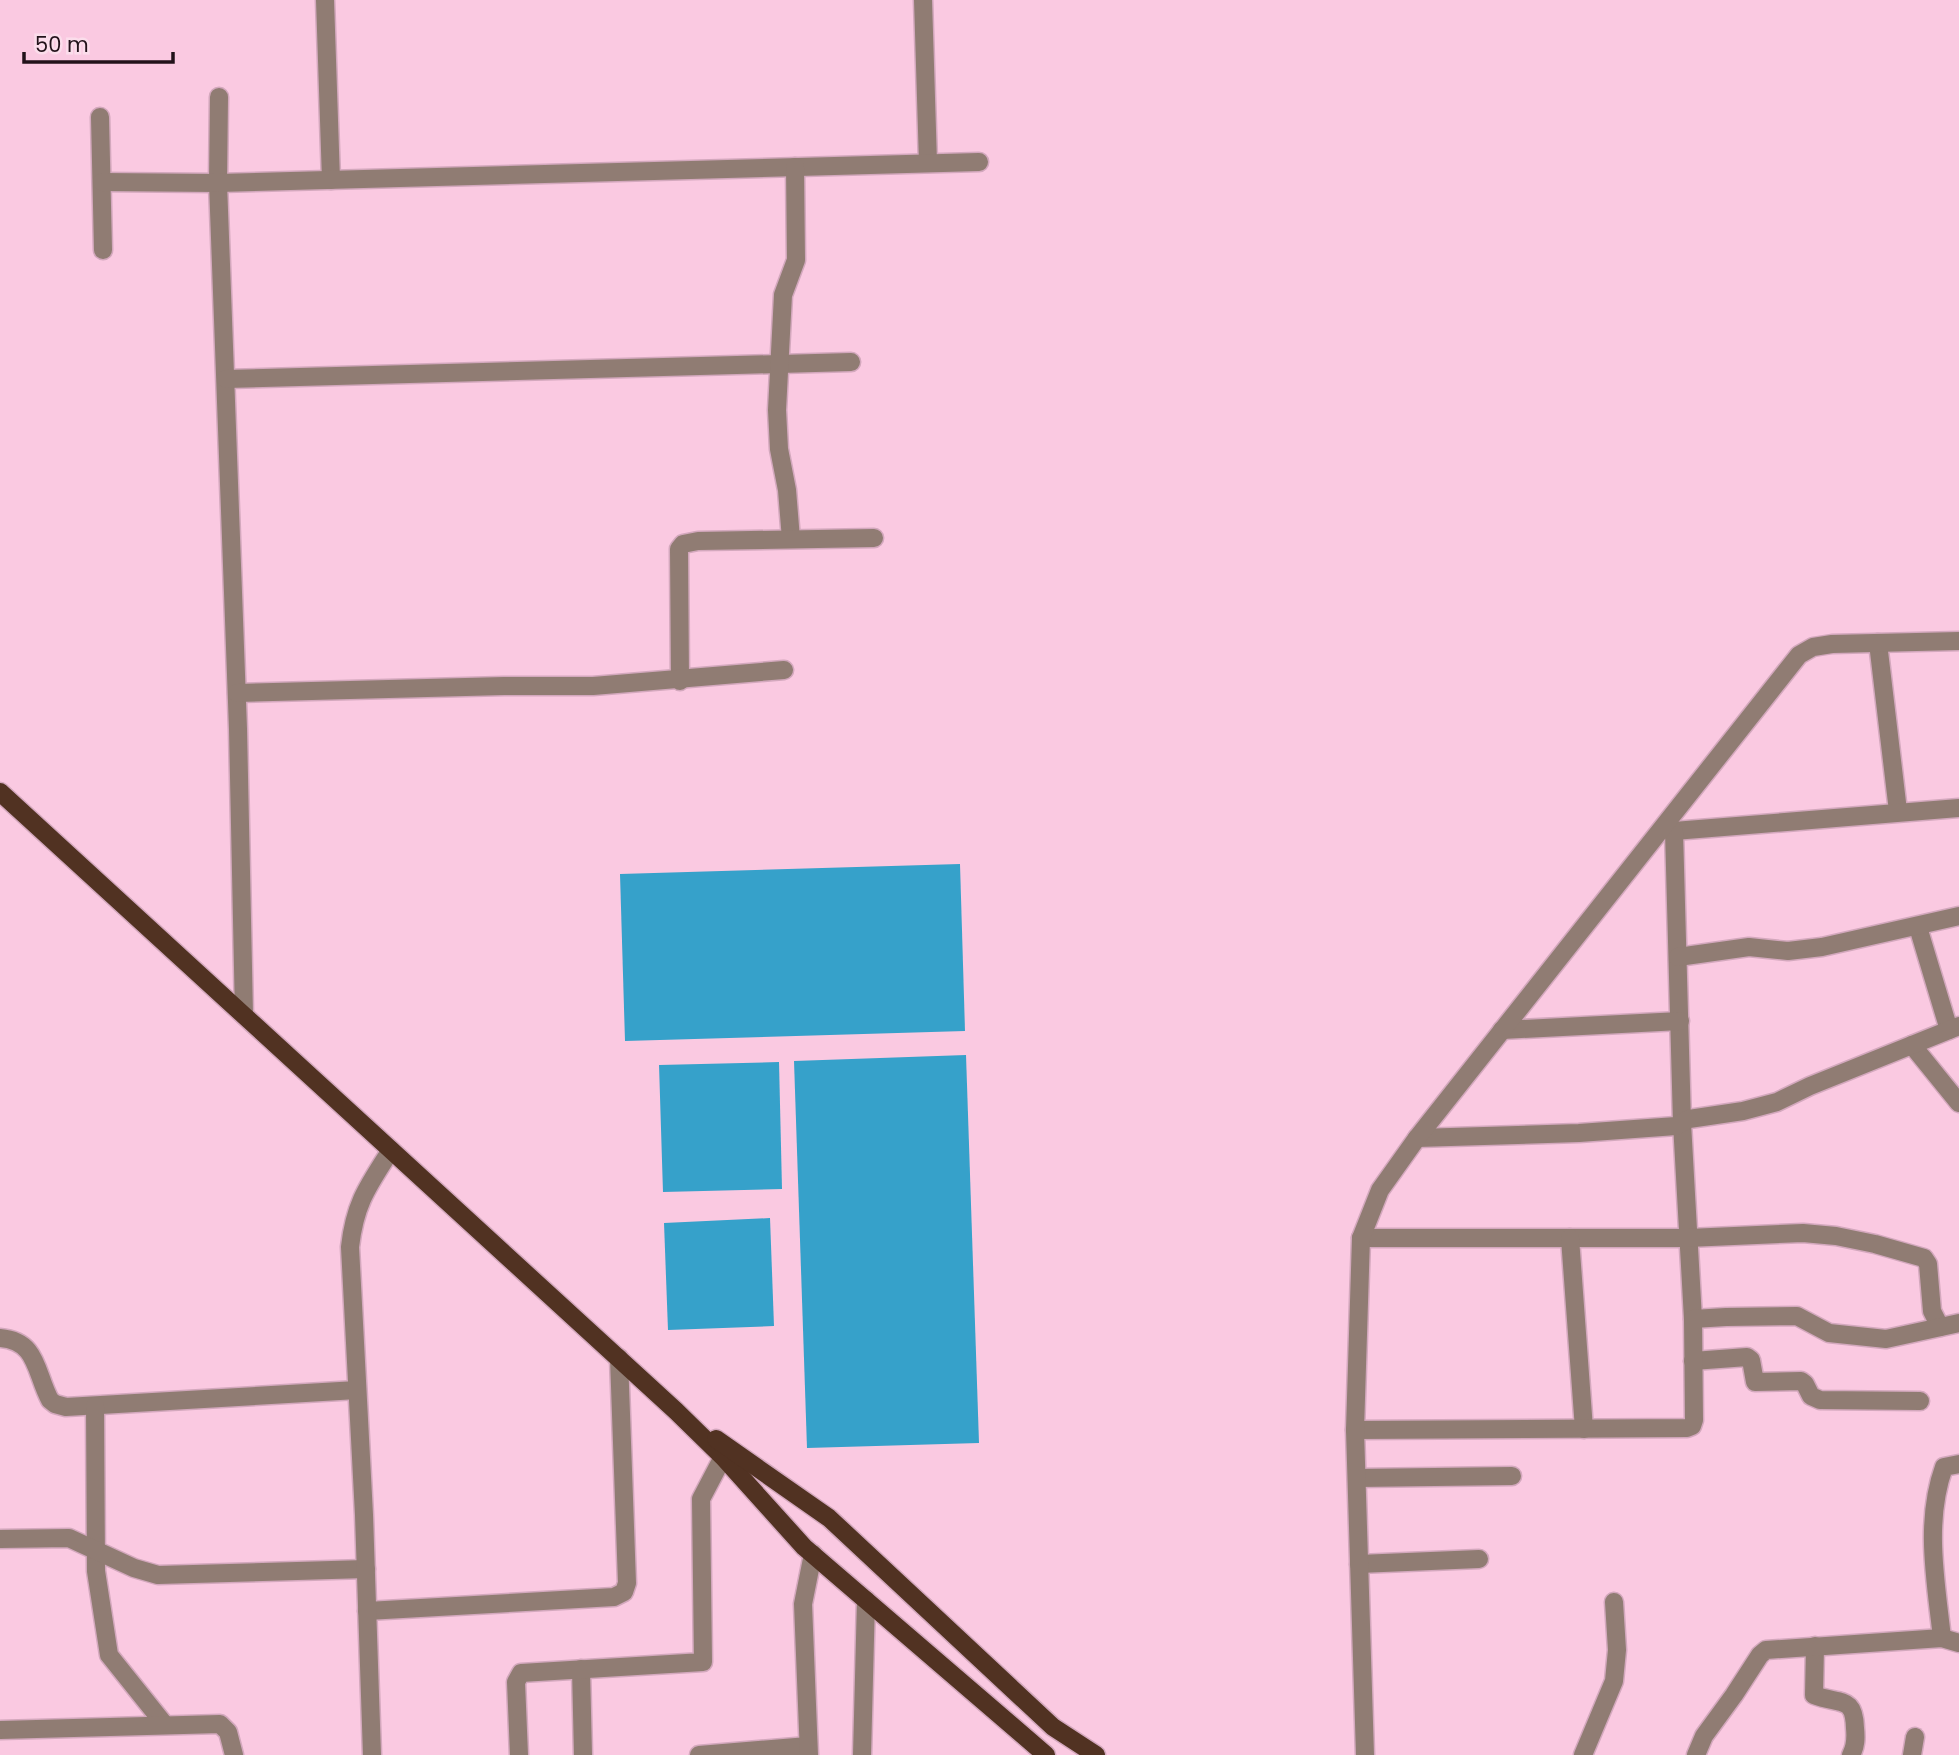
<svg xmlns="http://www.w3.org/2000/svg" width="1959" height="1755" viewBox="0 0 1959 1755" font-family="Poppins,sans-serif">
  <style>
    .water { fill: #36a1ca }
    .lines { fill: none; stroke-linecap: round; stroke-linejoin: round }
    .minor-casing { stroke: #d3a8bd; stroke-width: 21 }
    .major-casing { stroke: #d3a8bd; stroke-width: 21 }
    .minor { stroke: #907c73; stroke-width: 18 }
    .major { stroke: #513222; stroke-width: 18 }
  </style>
  <rect width="100%" height="100%" fill="#fac9e1"/>
  <g class="water">
    <path d="M960 864 965 1031 625 1041 620 874Z"/>
    <path d="M966 1055 979 1443 807 1448 794 1061Z"/>
    <path d="M779 1062 782 1189 663 1192 659 1065Z"/>
    <path d="M770 1218 774 1326 668 1330 664 1223Z"/>
  </g>
  <g class="lines">
    <g class="minor-casing">
      <g id="minor">
        <path d="M325 0 331 180"/>
        <path d="M923 0 928 163"/>
        <path d="M219 97 218 183 238 729 244 1015"/>
        <path d="M100 117 103 250"/>
        <path d="M102 182 218 183 979 162"/>
        <path d="M226 379 851 362"/>
        <path d="M791 539 787 490 779 449 777 410 783 295 796 260 795 167"/>
        <path d="M1878 643 1898 811"/>
        <path d="M680 681 679 549 683 544 698 541 874 538"/>
        <path d="M237 693 504 686H593L784 670"/>
        <path d="M1663 829 1674 831 1959 808"/>
        <path d="M1674 831 1682 1123 1693 1319"/>
        <path d="M1918 927 1949 1030"/>
        <path d="M1678 957 1749 947 1788 951 1822 947 1959 916"/>
        <path d="M1502 1030 1680 1021"/>
        <path d="M1912 1045 1959 1103"/>
        <path d="M1417 1138 1579 1133 1676 1126 1689 1119 1743 1111 1777 1102 1810 1086 1959 1026"/>
        <path d="M1361 1238H1688L1803 1233 1836 1236 1875 1244 1924 1258 1928 1264 1932 1311 1940 1327"/>
        <path d="M1570 1238 1584 1429"/>
        <path d="M0 1338C38 1341 35 1372 50 1400L55 1404 66 1407 357 1390"/>
        <path d="M1693 1361 1747 1357 1751 1360 1755 1382 1801 1381 1805 1384 1811 1396 1820 1400 1920 1401"/>
        <path d="M95 1406 96 1571 109 1655 165 1725"/>
        <path d="M1355 1430 1687 1428 1692 1426 1694 1420 1693 1319 1726 1317 1797 1316 1829 1333 1886 1339 1959 1323"/>
        <path d="M1357 1478 1512 1476"/>
        <path d="M0 1539 69 1538 134 1568 158 1575 366 1569"/>
        <path d="M1359 1564 1479 1559"/>
        <path d="M367 1611 614 1597 624 1592 627 1583 619 1358"/>
        <path d="M1942 1638C1936 1582 1924 1522 1944 1467L1959 1464"/>
        <path d="M1815 1646 1814 1695C1840 1705 1854 1695 1855 1728 1856 1738 1856 1746 1851 1755"/>
        <path d="M581 1669 583 1755"/>
        <path d="M0 1730 220 1724 228 1732 234 1755"/>
        <path d="M372 1755 364 1515 350 1247C355 1203 368 1186 391 1150"/>
        <path d="M519 1755 516 1682 521 1673 703 1662 701 1499 723 1457"/>
        <path d="M699 1755 808 1746"/>
        <path d="M809 1755 803 1604 813 1554"/>
        <path d="M862 1755 866 1600"/>
        <path d="M1365 1755 1355 1430 1361 1238 1380 1190 1417 1138 1799 655 1813 647 1832 644 1959 641"/>
        <path d="M1583 1755 1614 1681 1617 1650 1614 1602"/>
        <path d="M1696 1755 1704 1736 1734 1695 1760 1655 1766 1650 1942 1638 1959 1643"/>
        <path d="M1912 1755 1915 1737"/>
      </g>
    </g>
    <g class="major-casing">
      <g id="major">
        <path d="M0 792 676 1411 723 1457 804 1547 1046 1755"/>
        <path d="M716 1439 829 1518 1053 1727 1096 1755"/>
      </g>
    </g>
    <use href="#minor" class="minor"/>
    <use href="#major" class="major"/>
  </g>
  <path d="M24 52v10h149v-10" fill="none" stroke="#22121a" stroke-width="3.5"/>
  <text x="35" y="52" font-size="21" fill="#22121a" stroke="#fbddeb" stroke-width="5" paint-order="stroke">50 m</text>
</svg>
